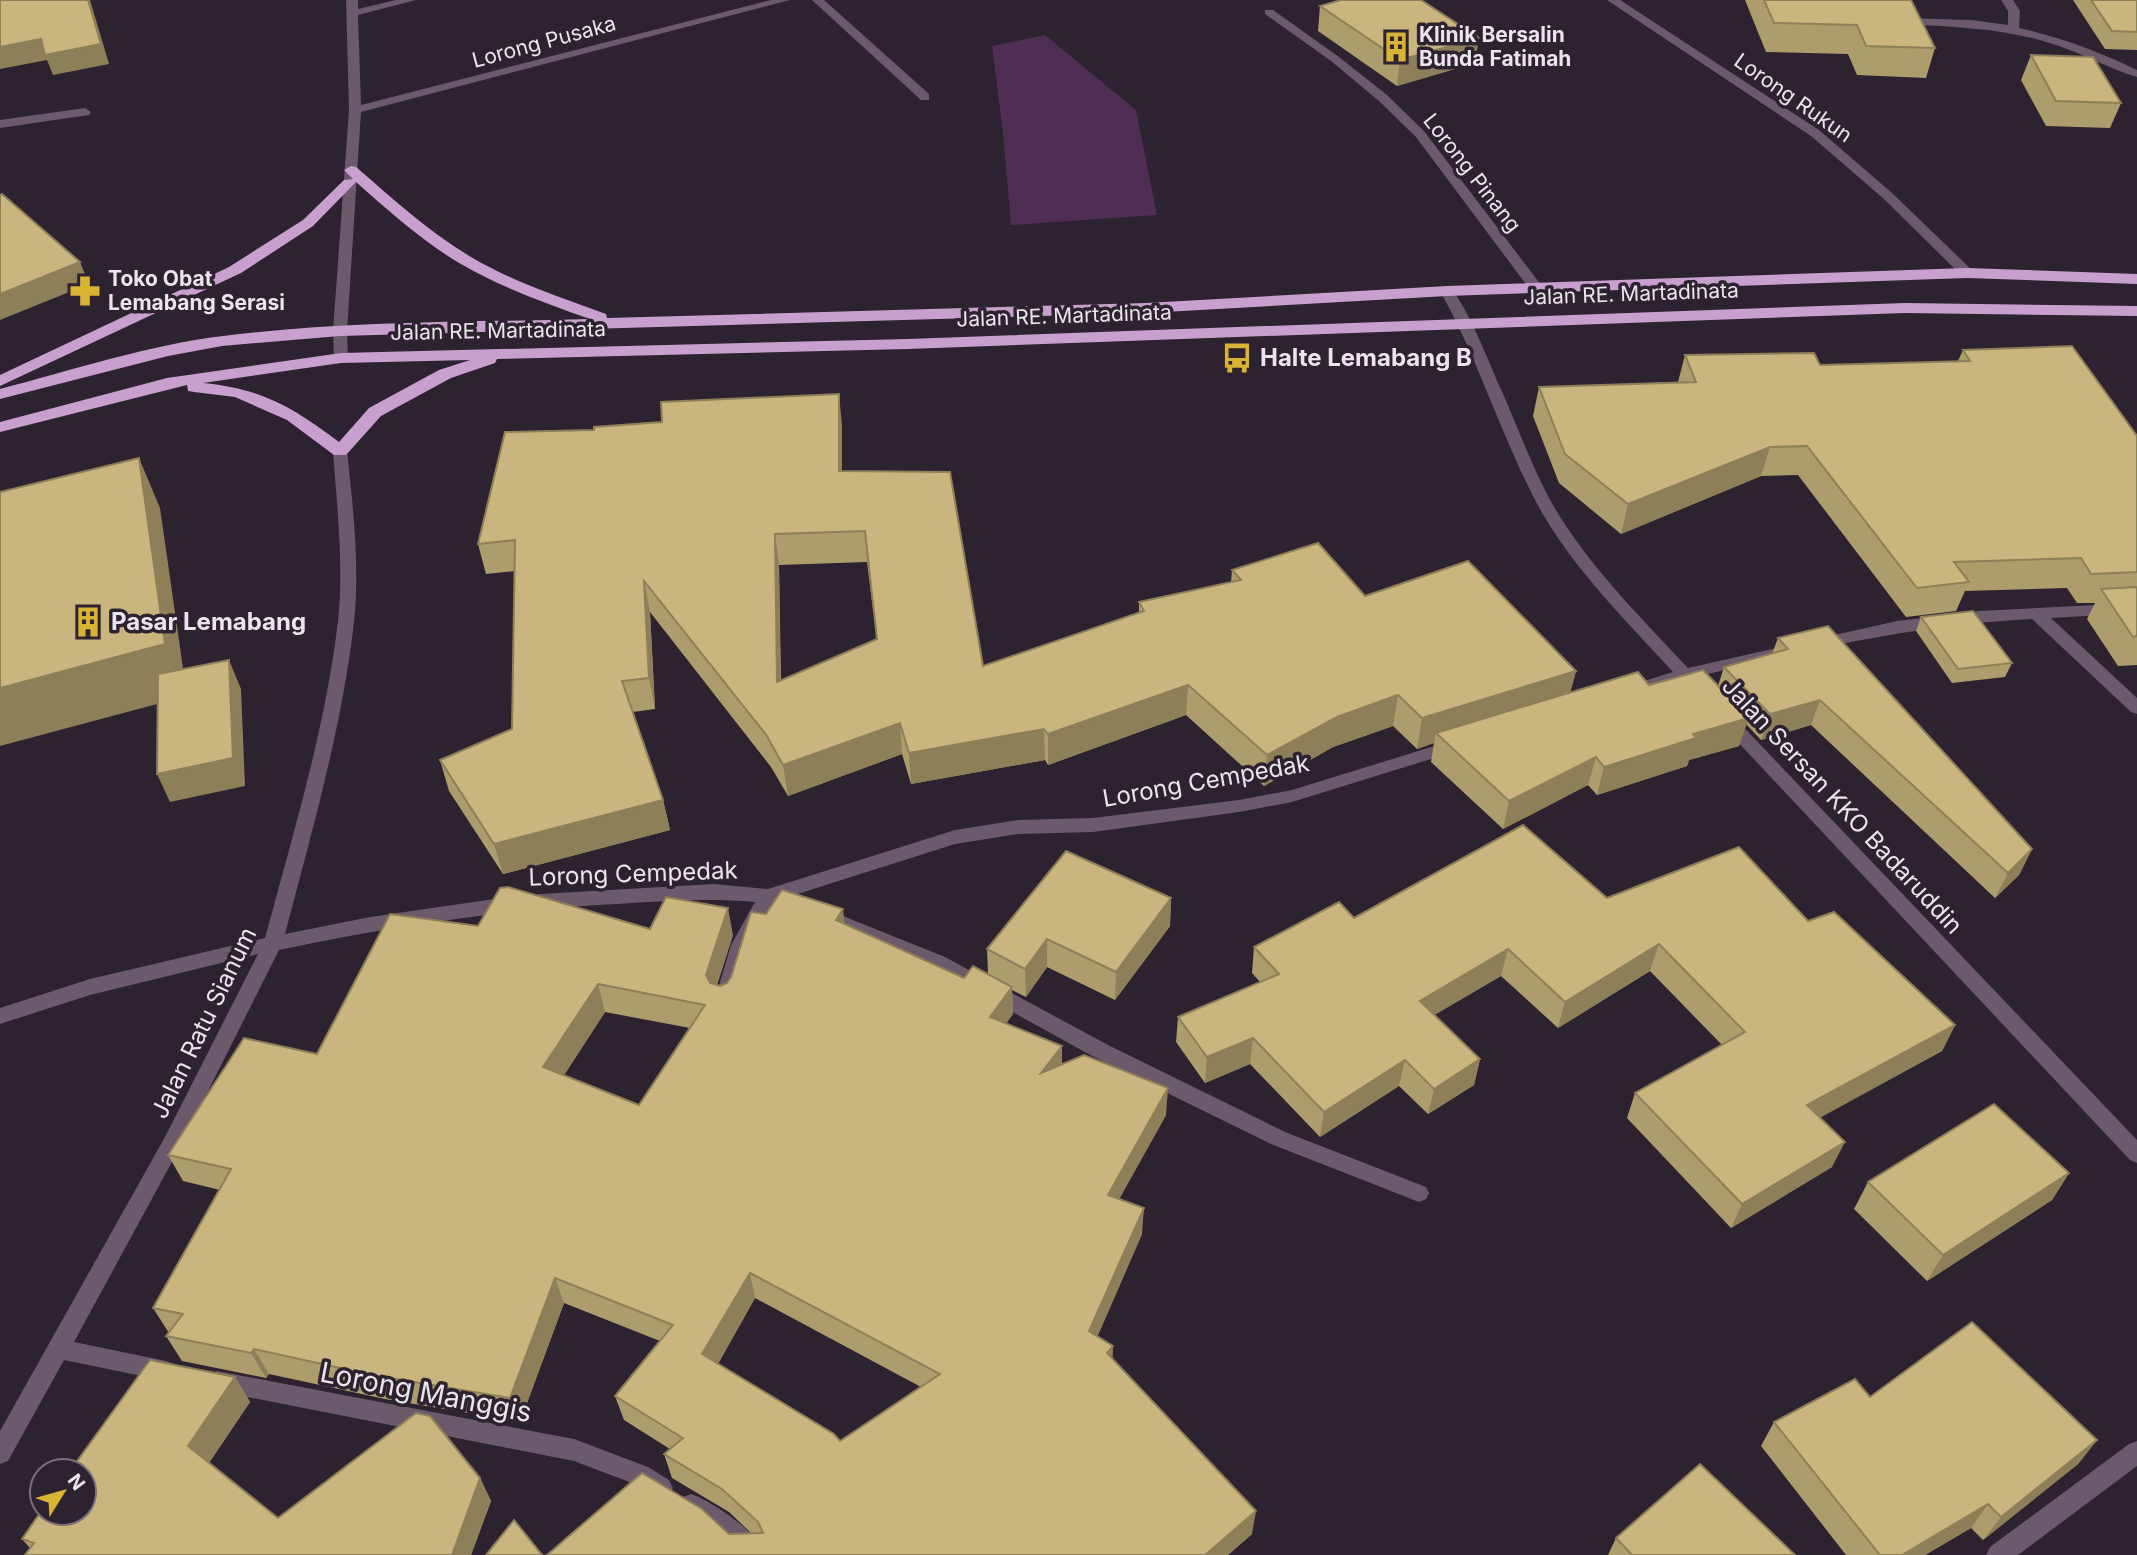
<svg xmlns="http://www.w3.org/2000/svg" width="2137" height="1555" viewBox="0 0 2137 1555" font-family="Inter,sans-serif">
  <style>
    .green { fill: #4e2e52 }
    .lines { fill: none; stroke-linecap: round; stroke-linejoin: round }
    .minor { fill: #6a5a6c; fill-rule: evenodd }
    .highway { fill: #c8a0cd; fill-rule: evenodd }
    .wall { fill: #ad9d6c; fill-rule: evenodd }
    .shaded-wall { fill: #8d7f58 }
    .building { fill: #c9b67e; stroke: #8d7f58; stroke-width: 2; fill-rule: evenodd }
    .labels { text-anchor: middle; stroke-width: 7; stroke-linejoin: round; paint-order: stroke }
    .far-poi-label { font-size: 21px; font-weight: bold; fill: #ebe4ec; stroke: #2d222f; text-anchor: start }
    .far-street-label { font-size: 21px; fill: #ebe4ec; stroke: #2d222f }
    .poi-label { font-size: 24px; font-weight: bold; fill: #ebe4ec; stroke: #2d222f; text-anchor: start }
    .street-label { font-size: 24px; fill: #ebe4ec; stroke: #2d222f }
    .near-street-label { font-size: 28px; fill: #ebe4ec; stroke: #2d222f }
  </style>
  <rect width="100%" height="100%" fill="#2d222f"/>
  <path class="green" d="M1045 35 1136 110 1157 215 1011 225 1003 133 992 46Z"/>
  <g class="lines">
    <g class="minor">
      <path d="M346 0H358V9L396 0H416L358 15 361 105 771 0H790L361 112 347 331 348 358 341 362 334 358 333 331 349 110Z"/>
      <path d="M812 0H824L929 94V100H921Z"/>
      <path d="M1607 0H1620L1819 130 1892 193 1972 270V276H1962L1884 199 1811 136Z"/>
      <path d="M2001 0H2013L2020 11 2019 28C2060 37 2099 52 2137 70V77C2110 69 2084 54 2056 45 2005 28 1955 27 1901 24L1895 21 1901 18 1972 20 2008 25V11Z"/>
      <path d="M1265 10H1273L1339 57 1387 95 1424 131 1541 285V291H1531L1416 137 1379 101 1331 61 1265 14Z"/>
      <path d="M85 108 91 112 89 115 0 128V120Z"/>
      <path d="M1447 287C1462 292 1491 367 1499 385 1516 422 1530 462 1549 498 1585 563 1638 614 1688 668L1897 621 1979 611 2137 603V613L2051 618 2137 698V714L2131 712 2032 619C1914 625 1811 649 1696 677L1698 680 1696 684 1690 686 1681 681 1631 697 1625 695 1623 691 1625 687 1673 672C1623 617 1567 563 1533 496 1499 429 1477 357 1440 291Z"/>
      <path d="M340 447 347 451C353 506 360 567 354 622 342 728 312 831 285 934L370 917 523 895 714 884 768 889 955 830 1018 820 1093 818 1239 800 1292 790 1454 740 1463 746 1460 750 1292 802 1239 812 1093 832 1018 834 955 844 785 898 784 904 772 905 749 946 735 999 732 1004 725 1007 718 1004 715 999 731 945 755 902C709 898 664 901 617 904 501 910 393 926 279 950L179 1149 74 1342 166 1361 174 1364 177 1371 174 1378 166 1381 64 1360 8 1461 0 1464V1431L165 1137 258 954 90 995 0 1024V1008L90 979 265 938C293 834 325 730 338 621 344 567 337 506 333 451Z"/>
      <path d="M1726 713 1732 715 2137 1140V1163L2130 1160 1720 723 1717 719Z"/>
      <path d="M823 908 945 957 1108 1045 1285 1132 1426 1187 1429 1193 1426 1199 1419 1202 1271 1144 1094 1057 931 967 816 920 814 915 816 910Z"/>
      <path d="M217 1371 574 1439 648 1467 669 1480 673 1488 669 1496 661 1499 632 1483 574 1461 217 1391 209 1388 206 1381 209 1374Z"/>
      <path d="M2137 1441V1466L2018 1555H1986L1990 1547 2129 1444Z"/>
      <path d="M691 1494C715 1503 756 1531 766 1555H737L711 1530 683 1513 679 1505 683 1497Z"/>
    </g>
    <g class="highway">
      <path d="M351 166 356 167C393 199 429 232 471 257 513 282 560 297 606 314L607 318 1146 303 1447 286 1967 268 2137 274V284L1967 278 1447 296 1146 313 340 336 222 346 168 356 0 399V389C73 370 148 345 223 336 344 321 468 322 590 319 546 303 502 288 461 264 423 242 389 211 356 182L313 226 241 273 0 386V375L229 267 303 220 344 180 353 179 344 170Z"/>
      <path d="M1905 303 2137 306V316L1905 313 908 349 497 359 495 363 451 378 381 416 346 455H334L287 420 235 397 194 392 188 391 187 385 0 432V422L167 378 341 353 908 339ZM470 360 439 370 369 408 339 442C292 407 263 389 203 383L341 363Z"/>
    </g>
  </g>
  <g class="wall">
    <path d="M1745 0H1911L1935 48 1926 78 1857 75 1848 54 1766 52Z"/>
    <path d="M2073 0H2137V50L2105 49Z"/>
    <path d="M1320 6 1475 63 1397 86 1318 31Z"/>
    <path d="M2031 55 2121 103 2110 128 2046 126 2021 80Z"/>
    <path d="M1963 350 2137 436V665L2118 666 2087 619 2095 603H2077L2067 588 1965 591 1956 611 1906 617 1798 475 1761 476 1621 534 1559 483 1533 416 1539 387 1678 382 1685 355 1820 365 1958 361Z"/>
    <path d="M842 425V471L983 666 1139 613V602L1231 583 1232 570 1365 596 1576 671 1570 692 1649 685 1718 686 1724 667 1772 654 1778 638 2032 849 2019 875 1995 898 1811 725 1761 740 1746 724 1739 746 1689 760 1687 766 1597 795 1588 785 1503 829 1431 762 1434 743 1417 749 1393 726 1333 747 1264 786 1186 715 1048 765 1045 760 911 784 902 754 788 796 771 767 650 612 655 709 633 712 663 800 670 830 503 874 449 791 440 760 512 729 515 571 486 574 478 544 594 430ZM867 562 877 639 781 680 779 565Z"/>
    <path d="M1921 617 2012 663 2005 677 1952 683 1916 631Z"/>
    <path d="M1171 898 1170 926 1115 1000 1047 967 1026 997 1012 990 1013 1014 1006 1023 1062 1064 1166 1115 1119 1199 1142 1234 1097 1337 1113 1346 1112 1359 1252 1534 1228 1555H547L729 1534 751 1533 729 1512 672 1478 664 1454 670 1449 624 1420 615 1396 660 1341 564 1303 520 1422 385 1399 269 1374 266 1378 182 1361 166 1336 169 1333 153 1308 220 1190 183 1181 168 1155 317 1054 478 926 650 929 733 935 717 985 720 986 727 983 731 977 766 914 844 924 964 978 988 974 987 949ZM605 1012 690 1028 639 1105 564 1075ZM755 1298 921 1387 840 1441 718 1364Z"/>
    <path d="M1607 898 1808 921 1955 1025 1942 1051 1820 1117 1832 1167 1731 1228 1627 1118 1635 1093 1722 1045 1650 971 1558 1028 1501 976 1434 1015 1480 1059 1474 1085 1428 1114 1399 1086 1320 1137 1250 1064 1205 1083 1176 1042 1178 1017 1260 982 1252 973 1254 947 1354 918Z"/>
    <path d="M2069 1173 2052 1200 1927 1281 1854 1209 1868 1182Z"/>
    <path d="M235 1377 250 1402 209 1463 278 1518 480 1478 491 1501 471 1555H25L30 1548 22 1539Z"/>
    <path d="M1870 1397 2097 1440 2078 1464 1983 1540 1971 1528 1925 1555H1846L1761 1446 1774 1422Z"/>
    <path d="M1616 1538 1795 1555H1608Z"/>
  </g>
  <g class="shaded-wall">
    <path d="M88 0H90L109 64 53 75 47 60 0 69V47Z"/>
    <path d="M1479 38 1475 63 1397 86 1400 60Z"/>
    <path d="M80 262 89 284 0 320V294Z"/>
    <path d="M839 394 842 425V502L839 471Z"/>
    <path d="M1770 447 1761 476 1621 534 1628 504Z"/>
    <path d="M139 458 160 508 187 696 0 746V688Z"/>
    <path d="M775 534 779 565 781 713 777 682Z"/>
    <path d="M644 581 650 612 655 709 649 678Z"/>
    <path d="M229 660 241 689 245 786 170 802 157 774Z"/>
    <path d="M1576 671 1568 702 1436 733 1434 743 1417 749 1422 718Z"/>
    <path d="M1188 685 1186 715 1048 765V734Z"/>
    <path d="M1398 695 1393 726 1333 747 1264 786 1267 755 1337 717Z"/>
    <path d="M1820 700 1811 725 1761 740 1770 714Z"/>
    <path d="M1749 718 1739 746 1689 760 1687 766 1597 795 1604 767 1693 734Z"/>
    <path d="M900 723 902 754 788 796 783 765Z"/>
    <path d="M1044 729 1045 760 911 784 909 753Z"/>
    <path d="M1596 757 1588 785 1503 829 1509 801Z"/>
    <path d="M663 800 670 830 503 874 494 844Z"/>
    <path d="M2032 849 2019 875 1995 898 2008 873Z"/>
    <path d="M1171 898 1170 926 1115 1000 1116 972Z"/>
    <path d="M728 908 733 935 711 1002 706 975Z"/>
    <path d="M843 909 846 937 836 920Z"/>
    <path d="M1047 939V967L1026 997 1025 969Z"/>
    <path d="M1659 944 1650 971 1558 1028 1565 1002Z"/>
    <path d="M1508 949 1501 976 1414 1027 1420 1001Z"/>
    <path d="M598 984 605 1012 552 1094 543 1067Z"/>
    <path d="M1012 987 1013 1014 992 1044 990 1017Z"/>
    <path d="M1955 1025 1942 1051 1796 1131 1807 1105Z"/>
    <path d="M1253 1038 1250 1064 1205 1083 1207 1057Z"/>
    <path d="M1062 1046V1072L1041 1073Z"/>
    <path d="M1480 1059 1474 1085 1428 1114 1434 1089Z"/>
    <path d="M1405 1060 1399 1086 1320 1137 1324 1112Z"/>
    <path d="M1168 1088 1166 1115 1107 1221 1108 1195Z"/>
    <path d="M1845 1142 1832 1167 1731 1228 1742 1204Z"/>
    <path d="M2069 1173 2052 1200 1927 1281 1943 1255Z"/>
    <path d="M1144 1208 1142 1234 1089 1356V1331Z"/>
    <path d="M750 1273 755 1298 709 1379 702 1354Z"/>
    <path d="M555 1278 564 1303 520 1422 510 1398Z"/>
    <path d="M1113 1346 1112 1371 1107 1353Z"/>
    <path d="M254 1349 269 1374 266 1378 251 1353Z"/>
    <path d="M235 1377 250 1402 204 1470 188 1446Z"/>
    <path d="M2097 1440 2078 1464 1983 1540 2001 1517Z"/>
    <path d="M480 1478 491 1501 471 1555H452Z"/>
    <path d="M1988 1504 1971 1528 1925 1555H1902Z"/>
    <path d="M1256 1511 1252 1534 1228 1555H1205Z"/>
  </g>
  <g class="building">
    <path d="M0 0H88L101 44 45 55 41 39 0 47Z"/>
    <path d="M1341 0H1421L1479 38 1400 60 1320 6Z"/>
    <path d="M1764 0H1911L1935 48 1866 46 1857 25 1774 23Z"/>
    <path d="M2091 0H2137V32L2112 31Z"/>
    <path d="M2031 55 2093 57 2121 103 2056 101Z"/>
    <path d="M2 194 80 262 0 294V195Z"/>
    <path d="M2072 346 2137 436V572L2091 574 2081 558 1954 562 1969 582 1917 588 1807 446 1770 447 1628 504 1565 454 1539 387 1696 382 1685 355 1814 353 1820 365 1970 361 1963 350Z"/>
    <path d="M839 394V471L950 472 983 666 1144 611 1139 602 1241 580 1232 570 1318 543 1365 596 1468 561 1576 671 1422 718 1398 695 1337 717 1267 755 1188 685 1048 734 1044 729 909 753 900 723 783 765 767 736 644 581 649 678 622 681 663 800 494 844 440 760 512 729 515 540 478 544 505 432 594 430V427L662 422 661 402ZM865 531 877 639 777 682 775 534Z"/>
    <path d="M139 458 165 644 0 688V492Z"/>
    <path d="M2137 587V636L2133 637 2101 589Z"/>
    <path d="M1973 611 2012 663 1958 669 1921 617Z"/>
    <path d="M1828 626 2032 849 2008 873 1820 700 1770 714 1724 667 1788 649 1778 638Z"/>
    <path d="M229 660 233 758 157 774 158 674Z"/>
    <path d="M1703 670 1749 718 1693 734 1696 738 1604 767 1596 757 1509 801 1436 733 1638 672 1649 685Z"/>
    <path d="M1523 825 1607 898 1739 847 1808 921 1834 912 1955 1025 1807 1105 1845 1142 1742 1204 1635 1093 1745 1032 1659 944 1565 1002 1508 949 1420 1001 1480 1059 1434 1089 1405 1060 1324 1112 1253 1038 1207 1057 1178 1017 1279 974 1254 947 1339 902 1354 918Z"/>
    <path d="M1066 851 1171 898 1116 972 1047 939 1025 969 987 949Z"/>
    <path d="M508 887 650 929 666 897 728 908 706 975 710 983 720 986 727 983 731 977 751 912 766 914 782 890 843 909 836 920 964 978 973 966 1012 987 990 1017 1062 1046 1041 1073 1084 1055 1168 1088 1108 1195 1144 1208 1089 1331 1113 1346 1107 1353 1256 1511 1205 1555H547L642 1473 702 1509 729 1534 763 1533 758 1522 722 1489 664 1454 683 1438 615 1396 673 1325 555 1278 510 1398 372 1375 254 1349 251 1353 166 1336 183 1314 153 1308 231 1169 168 1155 244 1038 317 1054 390 914 478 926 500 888ZM598 984 705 1005 639 1105 543 1067ZM750 1273 940 1374 840 1441 834 1434 702 1354Z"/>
    <path d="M1994 1104 2069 1173 1943 1255 1868 1182Z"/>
    <path d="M1972 1322 2097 1440 2001 1517 1988 1504 1902 1555H1880L1774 1422 1855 1379 1870 1397Z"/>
    <path d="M150 1360 235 1377 188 1446 278 1518 416 1413 430 1416 480 1478 452 1555H25L34 1543 22 1539 42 1510V1513H84V1471H70Z"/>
    <path d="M1700 1464 1795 1555H1632L1616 1538Z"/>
    <path d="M514 1520 542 1555H486Z"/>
  </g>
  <defs>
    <g id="building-bare" transform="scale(2.415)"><path d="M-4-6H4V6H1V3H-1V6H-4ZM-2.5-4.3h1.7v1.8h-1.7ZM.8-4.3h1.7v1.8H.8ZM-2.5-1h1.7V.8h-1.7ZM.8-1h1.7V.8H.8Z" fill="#d9b334" stroke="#2d222f" stroke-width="2.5" paint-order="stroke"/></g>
    <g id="pharmacy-bare" transform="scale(2.415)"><path d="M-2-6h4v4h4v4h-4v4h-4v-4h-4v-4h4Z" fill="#d9b334" stroke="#2d222f" stroke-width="2.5" paint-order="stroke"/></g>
    <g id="bus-bare" transform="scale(2.415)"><path d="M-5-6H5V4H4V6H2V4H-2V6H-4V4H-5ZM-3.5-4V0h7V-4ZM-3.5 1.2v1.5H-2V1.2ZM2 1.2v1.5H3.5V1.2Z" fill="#d9b334" stroke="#2d222f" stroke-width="2.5" paint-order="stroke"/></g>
  </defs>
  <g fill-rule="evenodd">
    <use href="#building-bare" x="1396" y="47"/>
    <use href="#pharmacy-bare" x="85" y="291"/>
    <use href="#bus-bare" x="1237" y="358"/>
    <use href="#building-bare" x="88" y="622"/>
  </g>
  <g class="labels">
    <g class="far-poi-label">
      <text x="1419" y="42">Klinik Bersalin<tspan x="1419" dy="24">Bunda Fatimah</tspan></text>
      <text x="108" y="286">Toko Obat<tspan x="108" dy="24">Lemabang Serasi</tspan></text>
    </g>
    <g class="far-street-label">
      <text transform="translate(544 42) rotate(-15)" y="7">Lorong Pusaka</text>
      <text transform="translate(1793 98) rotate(35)" y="7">Lorong Rukun</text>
      <text transform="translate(1472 173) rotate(52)" y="7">Lorong Pinang</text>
      <text transform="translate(1631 294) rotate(-2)" y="7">Jalan RE. Martadinata</text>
      <text transform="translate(1064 316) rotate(-2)" y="7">Jalan RE. Martadinata</text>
      <text transform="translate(498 331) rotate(-1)" y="7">Jalan RE. Martadinata</text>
    </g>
    <g class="poi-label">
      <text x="1260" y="366">Halte Lemabang B</text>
      <text x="111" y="630">Pasar Lemabang</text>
    </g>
    <g class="street-label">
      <text transform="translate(1206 781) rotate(-10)" y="8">Lorong Cempedak</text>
      <text transform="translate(1842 806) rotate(47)" y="8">Jalan Sersan KKO Badaruddin</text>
      <text transform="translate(633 874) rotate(-2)" y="8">Lorong Cempedak</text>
      <text transform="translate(204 1023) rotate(-64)" y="8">Jalan Ratu Sianum</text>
    </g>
    <g class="near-street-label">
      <text transform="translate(426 1392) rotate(11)" y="10">Lorong Manggis</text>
    </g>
  </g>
  <g transform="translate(63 1492) rotate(53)"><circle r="33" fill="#2d222f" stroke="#79707b" stroke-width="2"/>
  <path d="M0-5L12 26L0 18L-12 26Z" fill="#d9b334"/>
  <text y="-10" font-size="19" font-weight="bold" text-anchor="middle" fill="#ebe4ec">N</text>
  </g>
</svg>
